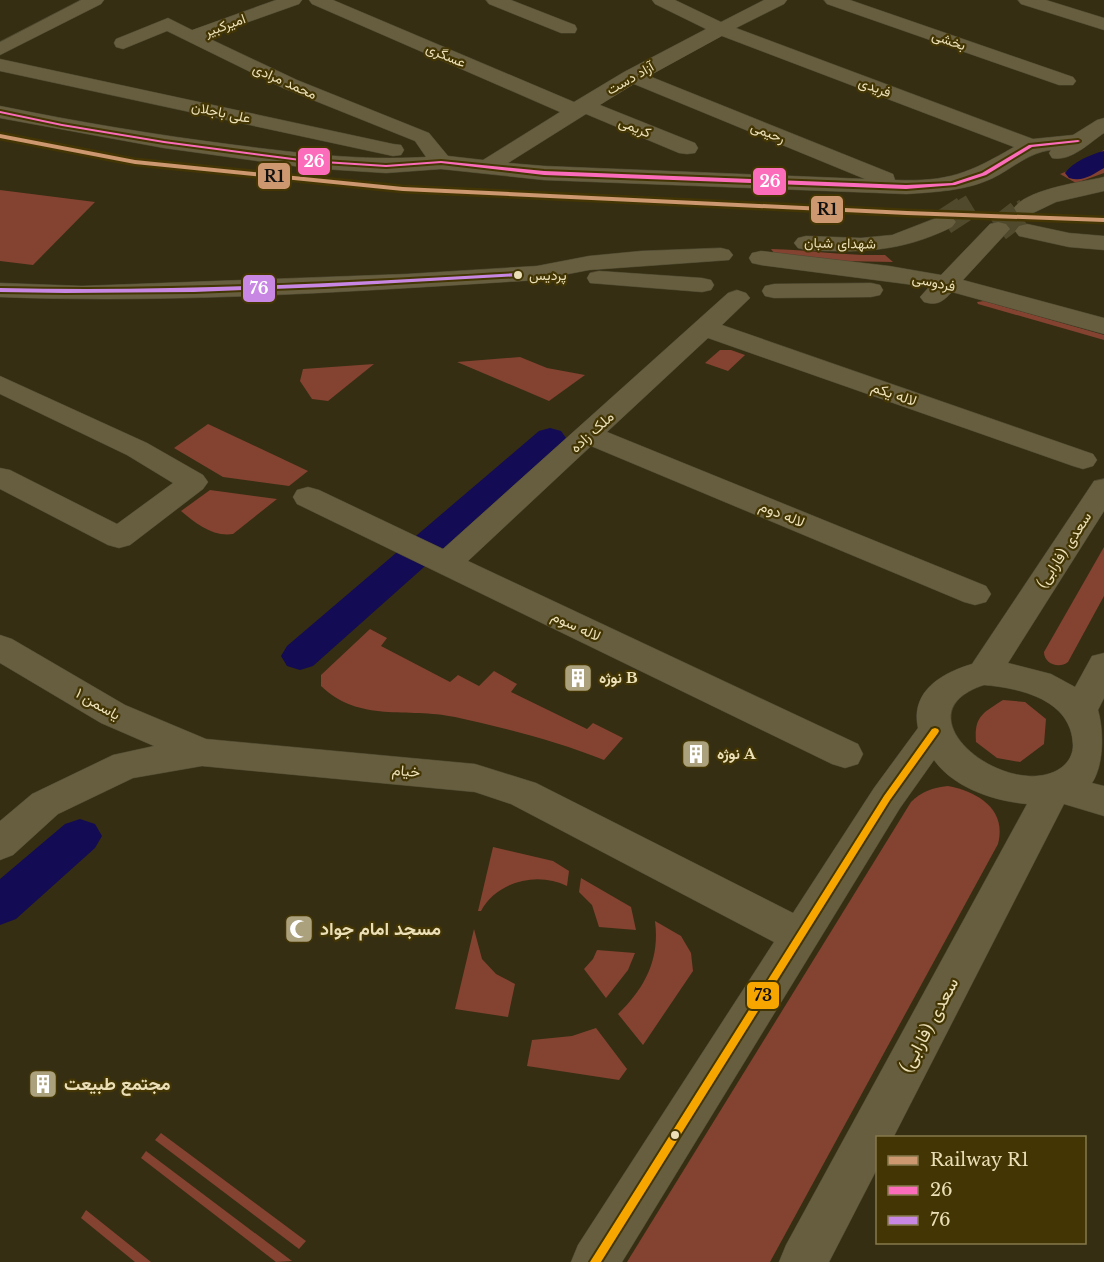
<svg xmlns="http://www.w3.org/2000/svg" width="1104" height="1262" viewBox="0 0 1104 1262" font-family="'Libre Baskerville',Vazirmatn,serif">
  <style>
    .green { fill: #844231 }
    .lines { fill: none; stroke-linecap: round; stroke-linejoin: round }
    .canal { fill: #130b54; fill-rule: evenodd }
    .minor-tunnel-far1 { stroke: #50492b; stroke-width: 20; stroke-dasharray: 20 10; stroke-linecap: butt }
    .minor-tunnel { stroke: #50492b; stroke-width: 26; stroke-dasharray: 26 13; stroke-linecap: butt }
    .minor-casing { stroke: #4d4831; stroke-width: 1 }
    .minor { fill: #675e3f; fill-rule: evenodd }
    .bus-1-casing { stroke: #433604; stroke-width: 4 }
    .bus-2-casing { stroke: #433604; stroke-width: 4 }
    .bus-3-casing { stroke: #433604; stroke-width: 4 }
    .bus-1 { fill: #fb6dba; fill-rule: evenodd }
    .bus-2 { fill: #c787e3; fill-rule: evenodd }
    .bus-3 { fill: #f7a600; fill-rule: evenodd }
    .rail-1-casing { stroke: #433604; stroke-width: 5 }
    .rail-1 { fill: #cd976f; fill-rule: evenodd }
    .bus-dot { fill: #ebdfb7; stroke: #433604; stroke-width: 2 }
    .labels { text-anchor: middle; stroke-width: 4.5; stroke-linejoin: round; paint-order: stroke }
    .far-street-label { font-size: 14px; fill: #ebdfb7; stroke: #433604 }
    .bus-label { font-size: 14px; fill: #ebdfb7; stroke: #433604; text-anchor: start }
    .street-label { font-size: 15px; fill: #ebdfb7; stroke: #433604 }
    .poi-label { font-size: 15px; font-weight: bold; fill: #ebdfb7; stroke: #433604; text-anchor: start }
    .near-poi-label { font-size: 18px; font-weight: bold; fill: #ebdfb7; stroke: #433604; text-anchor: start }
    .near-street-label { font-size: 18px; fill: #ebdfb7; stroke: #433604 }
    .line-badge { stroke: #433604; stroke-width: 2 }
    .badge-label { font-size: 16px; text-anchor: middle; font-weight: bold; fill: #fff }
    .pale-badge-label { font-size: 16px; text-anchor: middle; font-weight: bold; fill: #111 }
  </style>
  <rect width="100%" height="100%" fill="#352e12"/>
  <g class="green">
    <path d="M1104 150V173L1076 183 1060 174 1075 168Z"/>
    <path d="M0 190 95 202 33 265 0 261Z"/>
    <path d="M771 249C809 250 847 256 885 255L893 262 839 261 774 253Z"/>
    <path d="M984 301 1104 335V340L978 304 977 302Z"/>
    <path d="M720 350H731L745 355 728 371 705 363Z"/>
    <path d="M520 357 547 368 585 375 549 401 457 362Z"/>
    <path d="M374 364 328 401 312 399 300 381 303 369Z"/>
    <path d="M208 424 308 471 289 486 223 477 174 448Z"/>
    <path d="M210 490 277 499 233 534C213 537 196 524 181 511Z"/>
    <path d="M1104 547V596L1068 662C1059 669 1044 664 1044 652Z"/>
    <path d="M370 629 387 638 381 646 450 682 458 675 479 686 494 671 517 684 511 692 587 729 593 723 623 738 604 760C556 741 505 728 455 717 407 707 359 723 321 686V675Z"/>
    <path d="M1003 700 1025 702 1046 719 1044 744 1020 762 997 758 976 742C974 716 983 713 1003 700Z"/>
    <path d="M948 786C978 792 1007 809 998 844L770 1262H627L911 802C922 791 932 788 948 786Z"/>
    <path d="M493 847 553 861 569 871 567 886C537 871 496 882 481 911H478Z"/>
    <path d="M581 878 631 907 636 930 599 927 592 905 579 892Z"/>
    <path d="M655 921 681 936 691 953 693 971 643 1045 618 1014C645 988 660 959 655 921Z"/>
    <path d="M474 929 482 959 496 974 515 984 508 1017 455 1009Z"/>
    <path d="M597 950 635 953 628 970 606 998 584 969 593 959Z"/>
    <path d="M596 1028 627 1069 619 1080 527 1066 532 1040 572 1036Z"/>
    <path d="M161 1133 306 1241 299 1249 155 1140Z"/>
    <path d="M146 1151 292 1261 276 1262 141 1158Z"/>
    <path d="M86 1210 151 1262H135L81 1218Z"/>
  </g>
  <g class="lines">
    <g class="canal">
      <path d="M1104 151V168C1092 175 1083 182 1069 178L1065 173C1073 162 1091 154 1104 151Z"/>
      <path d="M550 428 561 431 566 438 561 445 313 666 300 670 287 666 281 656 287 646 539 431Z"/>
      <path d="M80 819 95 824 102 836 95 848 16 919 0 925V879L65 824Z"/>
    </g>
    <g class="minor-tunnel-far1">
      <path d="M961 210 971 204"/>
      <path d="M1022 210 1025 208"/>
    </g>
    <g class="minor-tunnel">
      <path d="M944 222 964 209"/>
      <path d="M998 229 1024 209"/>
    </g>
    <g class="minor-casing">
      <g id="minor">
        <path d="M81 0H104L101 4 0 55V42Z"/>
        <path d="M276 0H302L299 4 206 37 297 80 429 133 448 156 483 160 560 112 312 4 309 0H333L574 102 624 72 706 29 655 4 652 0H675L721 22 764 0H787L784 4 736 28 1033 139 1073 135 1097 120 1104 118V133C1089 143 1071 162 1052 158L1049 153 1051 150C1028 153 1013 168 993 178 966 191 935 192 906 194L544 180 441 169 386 173 308 168 164 148 0 118V106C78 122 156 135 235 145 298 153 361 161 426 157L415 141 283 88 167 31 123 49 116 47 114 43 116 39 168 18 192 30ZM722 36 1014 147C969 173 949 182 895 180L893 174 649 76ZM634 84 865 179 544 166 508 163 586 114 679 153 687 154 695 153 698 148 695 143 600 105Z"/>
        <path d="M486 0H511L575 25 577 29 575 33H561L489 4Z"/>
        <path d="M824 0H850L1073 77 1076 81 1073 85H1059L827 4Z"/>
        <path d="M1018 0H1046L1104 18V30L1021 4Z"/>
        <path d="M0 59 393 144 401 145 404 150 401 155 393 156 0 71Z"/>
        <path d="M1104 177V191L1056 202 1033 213 1025 215 1017 213 1014 208C1027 189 1082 182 1104 177Z"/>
        <path d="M944 215 952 217 956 222 952 227C902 252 861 253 806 250L798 248 794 243 798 238 806 236 861 238 892 235Z"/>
        <path d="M998 222 1006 224 1010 229 963 280 1104 318V334L952 292C942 302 938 306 924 302L920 297 929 287 761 265 752 263 749 258 752 253 761 251 889 266 941 275 990 224Z"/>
        <path d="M1027 224 1069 233 1104 236V250L1069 247 1019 236 1015 231 1019 226Z"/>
        <path d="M721 248 729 250 733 255 729 260 589 270 537 280C358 291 179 304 0 297V283L82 286 407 274 537 266 589 256 641 251Z"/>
        <path d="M599 271 702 278 711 280 714 285 711 290 702 292 590 283 587 278 590 273Z"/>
        <path d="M871 283 880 285 883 290 880 295 871 297 774 298 765 296 762 291 765 286 774 284Z"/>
        <path d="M737 290 746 293 750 298 722 325 1093 454 1097 460 1093 466 1083 469 1073 466 708 338 607 432 986 586 991 594 986 602 975 605 964 602 591 446 468 561 858 744 863 754 858 764 845 768 832 764 297 504 293 497 297 490 308 487 319 490 443 549 728 293Z"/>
        <path d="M0 376 147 443 203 475 208 482 203 489 130 545 119 548 108 545 0 489V468L10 470 117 524 173 483 127 455 0 394Z"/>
        <path d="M1104 479V511L1008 663 1051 674 1075 687 1092 656 1104 653V698L1098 710C1104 731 1104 765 1092 783L1104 786V816L1064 804 893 1138H878V1167L829 1262H779L786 1245 1027 804C994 801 954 788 934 760L900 808 622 1262H571L578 1245 774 942 511 804 475 792 202 766 133 778 58 814 13 855 0 860V821L32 794 113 755 154 746 101 723 0 663V635L12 639 125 705 206 739 475 764 536 783 793 913 874 788 918 728C910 691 942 673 972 664L1094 481ZM984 685C1021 688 1072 700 1073 745 1073 760 1062 770 1048 774 993 790 901 712 984 685Z"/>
      </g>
    </g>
    <use href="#minor" class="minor"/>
    <g class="bus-1-casing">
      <path id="bus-1" d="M0 111 62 124 164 141 308 160 386 165 441 161 544 171 906 185 952 183 982 173 1029 145 1078 140 1080 141 1078 142 1032 147 986 175 955 185 906 189 544 175 441 163 386 167 308 162 164 143 62 126 0 113Z"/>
    </g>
    <g class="bus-2-casing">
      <path id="bus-2" d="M518 273 520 274V276L324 287 194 292 65 293 0 292V288C173 292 345 283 518 273Z"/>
    </g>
    <g class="bus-3-casing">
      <path id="bus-3" d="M935 728 938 729 939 731 938 733 890 800 601 1262H590L884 796 932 729Z"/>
    </g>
    <use href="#bus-1" class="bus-1"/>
    <use href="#bus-2" class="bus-2"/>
    <use href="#bus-3" class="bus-3"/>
    <g class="rail-1-casing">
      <path id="rail-1" d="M0 134 135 160 403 187 907 211 1104 218V222L907 215 403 191 135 164 0 138Z"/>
    </g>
    <use href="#rail-1" class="rail-1"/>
  </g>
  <defs>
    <g id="building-square" transform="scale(1.5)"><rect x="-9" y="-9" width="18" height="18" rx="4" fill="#aba17d" stroke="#433604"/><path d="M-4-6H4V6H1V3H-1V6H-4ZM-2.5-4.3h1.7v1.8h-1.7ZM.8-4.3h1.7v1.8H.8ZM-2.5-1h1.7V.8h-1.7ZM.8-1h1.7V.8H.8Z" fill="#fff"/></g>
    <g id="mosque-square" transform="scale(1.5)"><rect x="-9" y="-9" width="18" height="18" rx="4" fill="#aba17d" stroke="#433604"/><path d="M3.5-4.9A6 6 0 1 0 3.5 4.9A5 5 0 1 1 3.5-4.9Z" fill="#fff"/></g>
  </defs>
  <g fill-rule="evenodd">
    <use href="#building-square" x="578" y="678"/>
    <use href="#building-square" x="696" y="754"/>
    <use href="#mosque-square" x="299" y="929"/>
    <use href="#building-square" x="43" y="1084"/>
  </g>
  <g class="bus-dot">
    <circle cx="518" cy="275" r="5"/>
    <circle cx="675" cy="1135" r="5"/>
  </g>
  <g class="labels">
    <g class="far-street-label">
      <text transform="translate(225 25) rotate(-20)" y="5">امیرکبیر</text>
      <text transform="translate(949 40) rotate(19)" y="5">بخشی</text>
      <text transform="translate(446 55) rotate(23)" y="5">عسگری</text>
      <text transform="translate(630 78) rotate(-30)" y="5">آزاد دست</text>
      <text transform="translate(285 81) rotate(24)" y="5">محمد مرادی</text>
      <text transform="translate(875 87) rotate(21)" y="5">فریدی</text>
      <text transform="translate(221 112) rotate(12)" y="5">علی باجلان</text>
      <text transform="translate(635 127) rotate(22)" y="5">کریمی</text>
      <text transform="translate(768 132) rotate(22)" y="5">رحیمی</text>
      <text transform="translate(840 243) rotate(1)" y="5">شهدای شبان</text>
      <text transform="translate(934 282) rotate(12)" y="5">فردوسی</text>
    </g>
    <g class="bus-label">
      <text x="529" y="280">پردیس</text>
    </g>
    <g class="street-label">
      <text transform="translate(894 394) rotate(19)" y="5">لاله یکم</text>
      <text transform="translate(592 432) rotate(-42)" y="5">ملک زاده</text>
      <text transform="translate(782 514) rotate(22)" y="5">لاله دوم</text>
      <text transform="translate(1064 550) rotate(-57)" y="5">سعدی (فارابی)</text>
      <text transform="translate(576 626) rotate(25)" y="5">لاله سوم</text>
      <text transform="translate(98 704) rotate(30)" y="5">یاسمن ۱</text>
      <text transform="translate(406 771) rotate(5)" y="5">خیام</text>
    </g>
    <g class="poi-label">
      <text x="599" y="683">نوژه B</text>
      <text x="717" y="759">نوژه A</text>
    </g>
    <g class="near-poi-label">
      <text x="320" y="935">مسجد امام جواد</text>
      <text x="64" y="1090">مجتمع طبیعت</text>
    </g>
    <g class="near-street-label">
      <text transform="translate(929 1025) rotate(-62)" y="6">سعدی (فارابی)</text>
    </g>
  </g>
  <g class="line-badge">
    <rect x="297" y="147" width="34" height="29" rx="6" fill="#fb6dba"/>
    <rect x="257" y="162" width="34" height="28" rx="6" fill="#cd976f"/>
    <rect x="752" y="167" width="35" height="29" rx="6" fill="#fb6dba"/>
    <rect x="810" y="195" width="34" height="29" rx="6" fill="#cd976f"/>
    <rect x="242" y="274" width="34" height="29" rx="6" fill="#c787e3"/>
    <rect x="746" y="981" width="34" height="29" rx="6" fill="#f7a600"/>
  </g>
  <g class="badge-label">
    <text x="314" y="167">26</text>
    <text x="770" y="187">26</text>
    <text x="259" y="294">76</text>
  </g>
  <g class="pale-badge-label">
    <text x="274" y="182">R1</text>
    <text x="827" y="215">R1</text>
    <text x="763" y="1001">73</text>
  </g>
  <rect x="876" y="1136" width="210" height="108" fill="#433604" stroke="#867a4c" stroke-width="1.5"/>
  <rect x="888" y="1156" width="30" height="9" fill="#cd976f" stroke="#867a4c" stroke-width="1.5"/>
  <text x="930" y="1166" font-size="18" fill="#ebdfb7">Railway R1</text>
  <rect x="888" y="1186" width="30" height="9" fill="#fb6dba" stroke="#867a4c" stroke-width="1.5"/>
  <text x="930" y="1196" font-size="18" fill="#ebdfb7">26</text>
  <rect x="888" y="1216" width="30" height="9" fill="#c787e3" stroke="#867a4c" stroke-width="1.5"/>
  <text x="930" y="1226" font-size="18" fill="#ebdfb7">76</text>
</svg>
